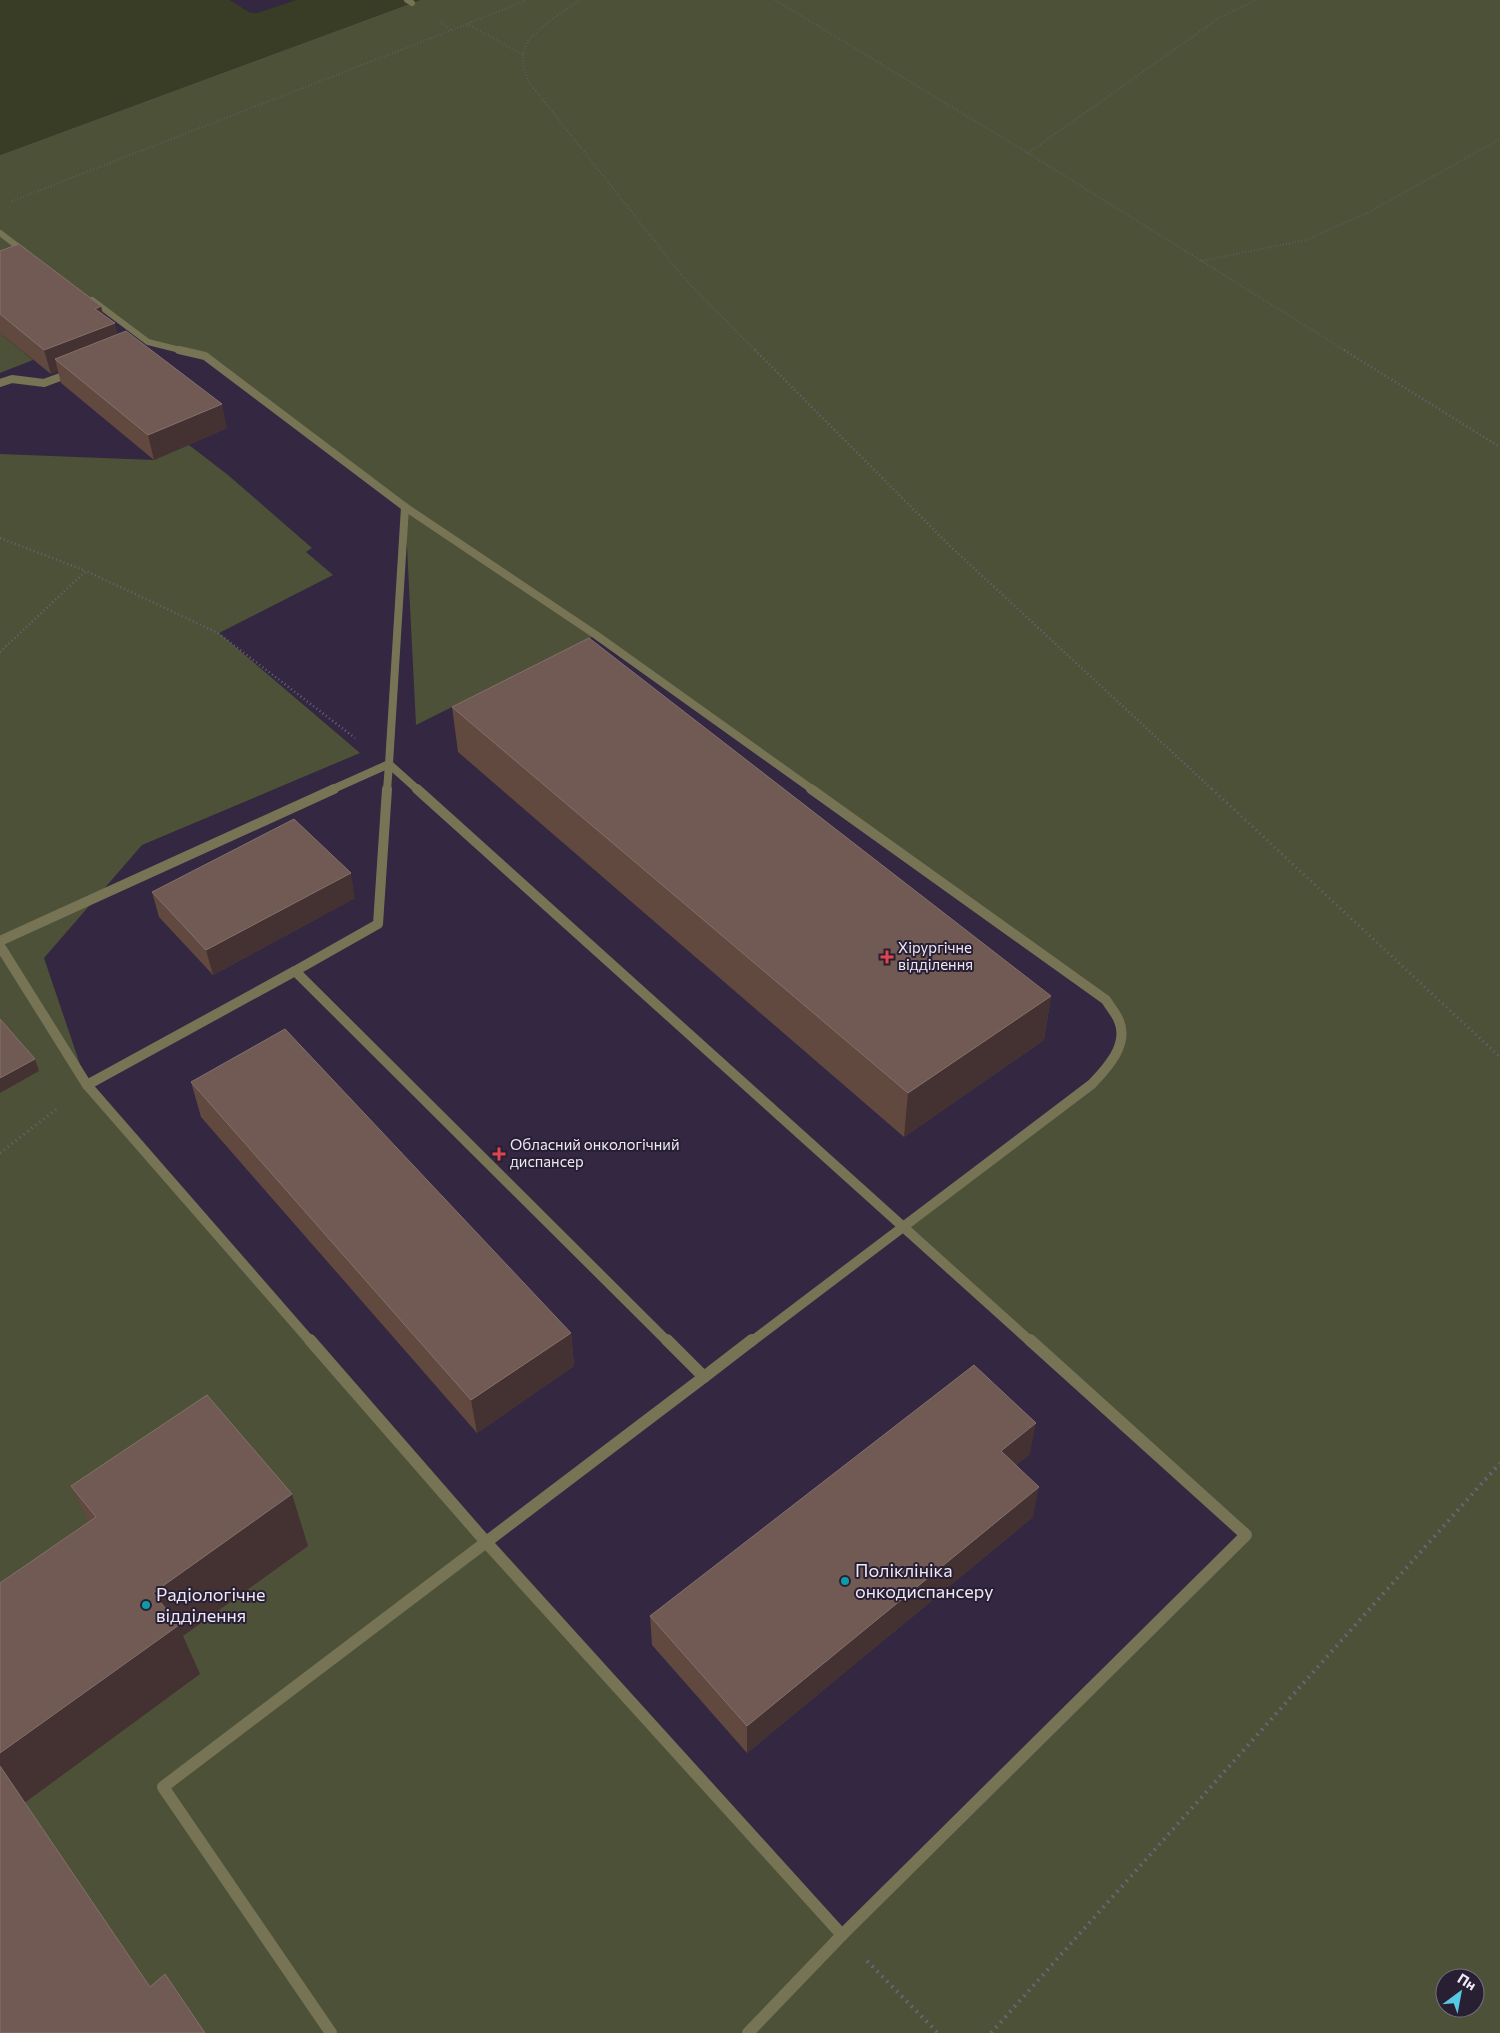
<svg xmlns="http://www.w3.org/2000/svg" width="1500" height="2033" viewBox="0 0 1500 2033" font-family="Commissioner,sans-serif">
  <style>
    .built { fill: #332741 }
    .green { fill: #393d26 }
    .forest { fill: #4d5138; fill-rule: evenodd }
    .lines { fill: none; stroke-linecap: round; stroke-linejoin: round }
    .path-far3 { stroke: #6b6376; stroke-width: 2; stroke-dasharray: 0.5 2.5; stroke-linecap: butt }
    .path-far2 { stroke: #6b6376; stroke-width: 2.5; stroke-dasharray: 1 3; stroke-linecap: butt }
    .path-far1 { stroke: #6b6376; stroke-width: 3; stroke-dasharray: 1 4; stroke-linecap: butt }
    .path { stroke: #6b6376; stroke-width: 4; stroke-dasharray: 2 5; stroke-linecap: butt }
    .service-far3 { stroke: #767455; stroke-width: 6 }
    .service-far2 { stroke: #767455; stroke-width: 8 }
    .service-far1 { stroke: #767455; stroke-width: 10 }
    .service { stroke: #767455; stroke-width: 12 }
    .wall { fill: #61493f }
    .shaded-wall { fill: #443132 }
    .building { fill: #705a53; stroke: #84706c }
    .health-dot { fill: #e0444e; stroke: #281f33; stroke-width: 2 }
    .culture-dot { fill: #0f9aa8; stroke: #281f33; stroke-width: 2 }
    .labels { text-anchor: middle; stroke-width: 4; stroke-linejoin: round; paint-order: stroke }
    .poi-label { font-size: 15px; fill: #eee8f7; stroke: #281f33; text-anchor: start }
    .near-poi-label { font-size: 18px; fill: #eee8f7; stroke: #281f33; text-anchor: start }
  </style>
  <rect width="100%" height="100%" fill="#281f33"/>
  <g class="built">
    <path d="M230 0H296L257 13 249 12Z"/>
    <path d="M49 217 1106 1000 1120 1023 1246 1535 842 1935 0 2033V233Z"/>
  </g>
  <path class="green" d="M0 0H230L249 12 257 13 296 0H420L0 155Z"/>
  <g class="forest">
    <path d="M420 0H1500V2033H0V454L154 460 189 445 228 475 312 548 306 552 333 575 219 633 360 753 142 845 44 958 87 1085 842 1935 1246 1535 903 1225 1112 1062 1120 1023 1106 1000 596 635 416 725 405 507 205 356 148 342 39 262 0 276V155ZM1445 1978H1475V2008H1445Z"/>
    <path d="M0 333 33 360 0 373Z"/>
  </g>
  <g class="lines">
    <g class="path-far3">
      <path d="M580 0C565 11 528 32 524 50 521 60 525 71 528 81L684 278 756 351"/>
      <path d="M775 0 1028 153 1346 351"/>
      <path d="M467 24 524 55"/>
      <path d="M452 30 527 0"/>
      <path d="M1028 153 1219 18 1256 0"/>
      <path d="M12 201 452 30 440 22"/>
      <path d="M1201 261 1306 240 1369 212 1500 139"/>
    </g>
    <g class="path-far2">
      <path d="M755 350 950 546 1213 790"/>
      <path d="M1344 350 1500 447"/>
      <path d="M0 538 86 571"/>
      <path d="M0 652 86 571 218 633 355 738"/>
    </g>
    <g class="path-far1">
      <path d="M1212 789 1500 1057"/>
      <path d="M0 1153 59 1107"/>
    </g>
    <g class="path">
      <path d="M867 1961 938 2033"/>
      <path d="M991 2033 1500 1463"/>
    </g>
    <g class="service-far3">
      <path d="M407 0 412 3"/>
      <path d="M0 233 25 252"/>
      <path d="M92 300 148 342 184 351"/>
    </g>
    <g class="service-far2">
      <path d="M179 350 205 356 405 507 596 635 813 790"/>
      <path d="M0 383 12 379 44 383 71 373"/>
      <path d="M389 764 418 790"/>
      <path d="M331 790 389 764 405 507"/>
      <path d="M387 790 389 764"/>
    </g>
    <g class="service-far1">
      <path d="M417 789 1031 1342"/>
      <path d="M0 941 334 789"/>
      <path d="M0 946 87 1085 295 971 668 1342"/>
      <path d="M295 971 378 924 387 789"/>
      <path d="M87 1085 311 1342"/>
      <path d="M751 1342 1092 1084C1107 1068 1129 1045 1119 1021 1116 1013 1110 1007 1106 1000L811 789"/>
    </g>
    <g class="service">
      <path d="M310 1340 486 1542 842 1935"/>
      <path d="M667 1340 704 1377 752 1340"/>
      <path d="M331 2033 163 1787 704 1377"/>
      <path d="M748 2033 842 1935 1246 1535 1030 1340"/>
    </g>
  </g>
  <g class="wall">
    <path d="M0 251 103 314 118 335 227 428 154 460 61 383 58 371 51 374 0 333Z"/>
    <path d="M452 707 1051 996 1044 1040 904 1137 458 752Z"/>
    <path d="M152 892 355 898 213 975 159 917Z"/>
    <path d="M191 1082 571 1333 574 1366 477 1433 201 1117Z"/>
    <path d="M1030 1454 1016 1465 1033 1517 747 1753 652 1645 650 1616Z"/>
    <path d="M71 1486 308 1546 183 1636 200 1674 24 1803 150 1987 0 2033V1583L89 1523Z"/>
  </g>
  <g class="shaded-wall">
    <path d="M101 306 106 326 115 323 121 347 55 359 58 371 51 374 44 350 95 309Z"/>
    <path d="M222 404 227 428 154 460 148 435Z"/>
    <path d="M351 873 355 898 213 975 206 950Z"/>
    <path d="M1051 996 1044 1040 904 1137 908 1093Z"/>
    <path d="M35 1059 39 1071 0 1093V1078Z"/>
    <path d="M571 1333 574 1366 477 1433 471 1400Z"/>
    <path d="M1036 1423 1030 1454 996 1482 1001 1451Z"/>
    <path d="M1039 1487 1033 1517 747 1753V1726Z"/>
    <path d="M292 1494 308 1546 183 1636 200 1674 23 1804 0 1767V1753L153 1593Z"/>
  </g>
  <g class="building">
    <path d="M19 244 101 306 95 309 115 323 44 350 0 314V251Z"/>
    <path d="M126 331 222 404 148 435 55 359Z"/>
    <path d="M589 638 1051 996 908 1093 452 707Z"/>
    <path d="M294 819 351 873 206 950 152 892Z"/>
    <path d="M0 1019 35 1059 0 1078Z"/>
    <path d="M285 1029 571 1333 471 1400 191 1082Z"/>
    <path d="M974 1365 1036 1423 1001 1451 1039 1487 747 1726 650 1616Z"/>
    <path d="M207 1395 292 1494 153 1593 179 1625 0 1753V1583L96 1517 71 1486Z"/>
    <path d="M0 1766 150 1987 165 1974 205 2033H0Z"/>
  </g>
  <g class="health-dot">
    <path d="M884.5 949.5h5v5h5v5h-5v5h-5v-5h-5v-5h5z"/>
    <path d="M496.5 1146.5h5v5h5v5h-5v5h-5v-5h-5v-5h5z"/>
  </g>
  <g class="culture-dot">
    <circle cx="845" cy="1581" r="5"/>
    <circle cx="146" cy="1605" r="5"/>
  </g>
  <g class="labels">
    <g class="poi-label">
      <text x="898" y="953">Хірургічне<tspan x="898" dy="17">відділення</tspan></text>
      <text x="510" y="1150">Обласний онкологічний<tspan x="510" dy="17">диспансер</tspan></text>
    </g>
    <g class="near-poi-label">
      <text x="855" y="1577">Поліклініка<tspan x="855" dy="21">онкодиспансеру</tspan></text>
      <text x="156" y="1601">Радіологічне<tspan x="156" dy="21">відділення</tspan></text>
    </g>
  </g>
  <g transform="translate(1460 1993) rotate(32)"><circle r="24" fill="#281f33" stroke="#776f81"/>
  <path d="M0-4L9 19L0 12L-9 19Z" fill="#57c9e2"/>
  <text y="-8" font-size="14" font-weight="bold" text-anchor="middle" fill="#eee8f7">Пн</text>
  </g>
</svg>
